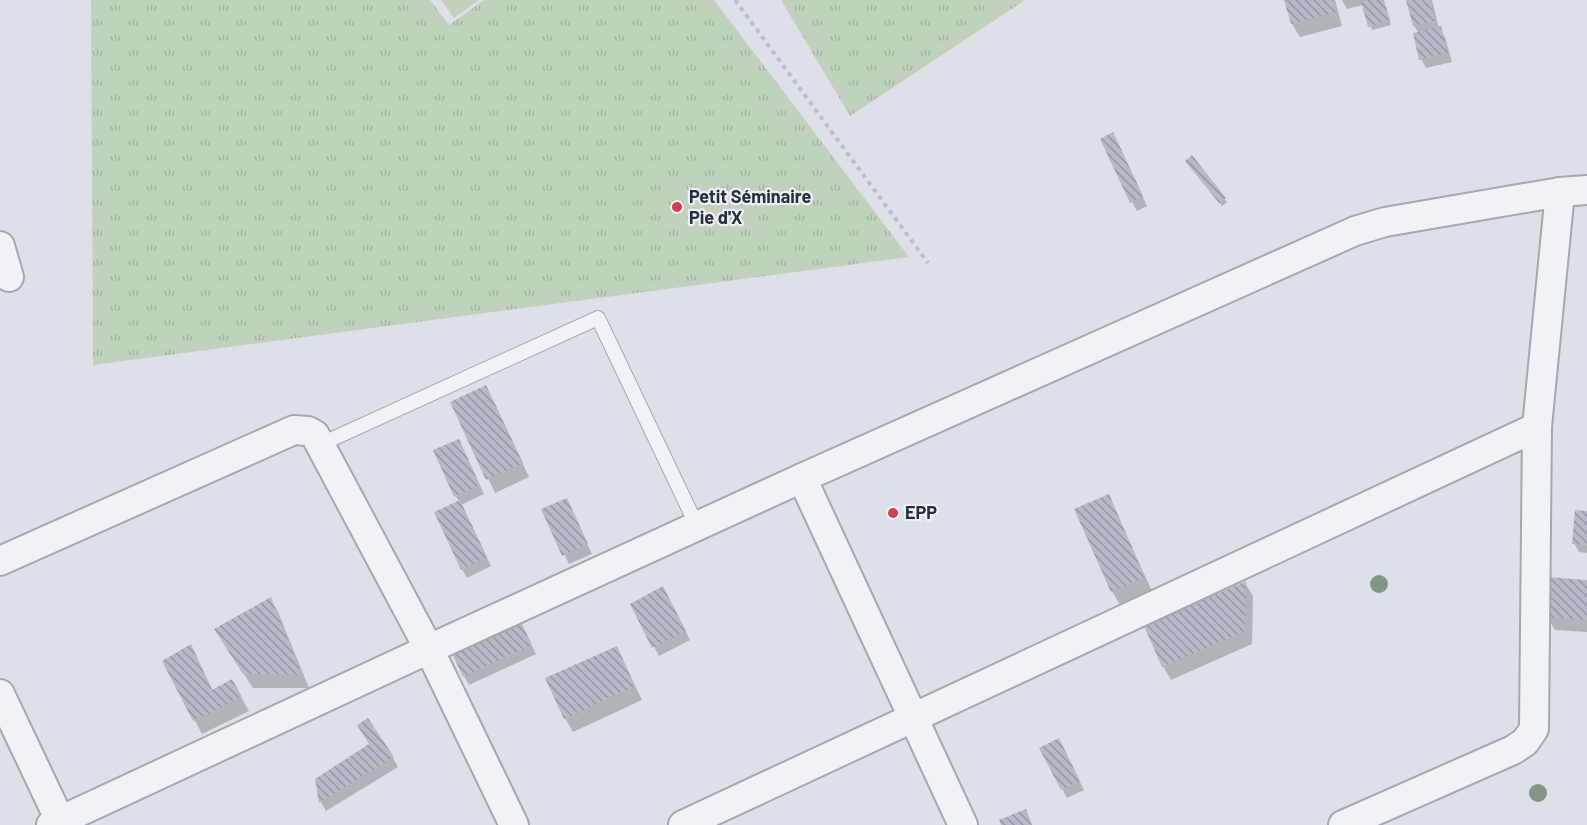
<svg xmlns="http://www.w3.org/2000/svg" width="1587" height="825" viewBox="0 0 1587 825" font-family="Barlow,sans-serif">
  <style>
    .grass { fill: url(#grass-tufts) }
    .pitch { fill: #c2d1be }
    .shadow { fill: #0003 }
    .building { fill: url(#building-back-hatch) }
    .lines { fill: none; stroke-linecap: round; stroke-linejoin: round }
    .lane-casing { stroke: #a3a8b1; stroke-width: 16 }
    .street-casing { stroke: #a3a8b1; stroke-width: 32 }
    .path { stroke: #bcbfc5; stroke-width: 4; stroke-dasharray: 4.5 4.5; stroke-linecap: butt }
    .lane { stroke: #f0f2f5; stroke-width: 14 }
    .street { stroke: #f0f2f5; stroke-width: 28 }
    .tree { fill: #839685 }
    .poi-dot { fill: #cc4250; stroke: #edf0f5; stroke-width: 2 }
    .labels { text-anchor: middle; stroke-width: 4.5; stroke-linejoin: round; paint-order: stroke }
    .poi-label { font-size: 18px; font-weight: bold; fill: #272e3d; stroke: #edf0f5; text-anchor: start }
  </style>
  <defs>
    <pattern id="grass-tufts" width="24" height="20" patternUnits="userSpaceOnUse" patternTransform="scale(1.5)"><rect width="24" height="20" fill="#c2d1be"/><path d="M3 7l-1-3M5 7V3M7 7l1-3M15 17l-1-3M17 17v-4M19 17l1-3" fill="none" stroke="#a7b4a4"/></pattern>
    <pattern id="building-back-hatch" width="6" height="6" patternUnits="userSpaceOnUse" patternTransform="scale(1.5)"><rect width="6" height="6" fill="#b5bac4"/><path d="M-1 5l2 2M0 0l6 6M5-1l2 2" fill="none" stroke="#9398a0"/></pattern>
  </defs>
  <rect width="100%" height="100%" fill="#dde1e7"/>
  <g class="grass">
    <path d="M91 0H430L449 25 484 0H714L909 257 93 365Z"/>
    <path d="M781 0H1025L850 116Z"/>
  </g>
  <path class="pitch" d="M441 0H479L454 18Z"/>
  <g class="shadow">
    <path d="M1286 0H1335L1342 26 1300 37 1292 24Z"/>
    <path d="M1342 0H1383L1391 25 1372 30 1363 5 1347 9Z"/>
    <path d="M1407 0H1432L1439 28 1445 37 1452 62 1426 68 1421 59 1419 33 1414 26Z"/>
    <path d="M1118 143 1147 206 1137 211 1132 202Z"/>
    <path d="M1189 165 1224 198 1227 202 1222 206Z"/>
    <path d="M493 400 529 477 495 493 452 402Z"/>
    <path d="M463 450 484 494 461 505 491 566 467 578 462 569 459 502 456 496Z"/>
    <path d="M1108 496 1152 591 1120 605 1112 591Z"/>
    <path d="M571 509 592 554 569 564 543 510Z"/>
    <path d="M1587 512V553L1579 552 1574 543Z"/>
    <path d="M1587 581V632L1555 630 1547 616Z"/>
    <path d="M1245 583 1253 596 1252 644 1171 680 1163 666Z"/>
    <path d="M668 597 690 640 659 656 632 604Z"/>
    <path d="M270 599 278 612 309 688H253L224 643Z"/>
    <path d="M523 627 536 654 469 685 464 676Z"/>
    <path d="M191 646 213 691 232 681 249 711 202 734 164 661Z"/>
    <path d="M617 648 642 700 573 732 565 718Z"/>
    <path d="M1041 748 1063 749 1084 790 1067 798Z"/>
    <path d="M393 758 398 767 326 811 321 802 317 780Z"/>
  </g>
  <g class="building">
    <path d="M1284 0H1332L1336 12 1291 24Z"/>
    <path d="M1368 0H1384L1390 20 1368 27 1361 2Z"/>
    <path d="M1406 0H1430L1435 21 1413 26Z"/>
    <path d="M1441 26 1448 53 1419 60 1413 33Z"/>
    <path d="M1113 132 1143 196 1130 203 1100 139Z"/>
    <path d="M1192 155 1226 198 1219 203 1185 161Z"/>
    <path d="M486 385 523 463 486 480 450 402Z"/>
    <path d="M459 439 480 485 454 497 433 450Z"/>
    <path d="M1109 494 1145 577 1111 592 1074 509Z"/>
    <path d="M567 498 588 544 562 556 541 509Z"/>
    <path d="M460 500 487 557 461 570 434 512Z"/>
    <path d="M1575 510 1587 511V545L1572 544Z"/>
    <path d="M1548 577 1587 580V620L1546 617Z"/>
    <path d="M1246 581 1245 631 1162 667 1144 626Z"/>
    <path d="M663 586 686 631 652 648 630 604Z"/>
    <path d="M271 597 302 675 243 674 214 629Z"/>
    <path d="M518 616 532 645 463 677 450 649Z"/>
    <path d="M191 644 212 690 232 679 242 697 193 721 162 661Z"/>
    <path d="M617 646 635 686 564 719 545 678Z"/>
    <path d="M368 718 394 757 319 803 315 779 369 744 357 725Z"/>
    <path d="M1059 738 1080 781 1061 790 1039 748Z"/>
    <path d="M1026 809 1032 825H1001L999 820Z"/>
  </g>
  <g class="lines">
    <g class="lane-casing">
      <path id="lane" d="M319 445 598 318 697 526"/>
    </g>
    <g class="street-casing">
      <g id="street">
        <path d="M0 246 9 277"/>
        <path d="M802 478 963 825"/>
        <path d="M0 561 294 430 308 431 315 435 429 649 514 825"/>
        <path d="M0 694 62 825"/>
        <path d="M51 825 429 649 802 478 1355 231 1385 222 1560 192 1587 190"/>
        <path d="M683 825 1537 427"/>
        <path d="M1343 825 1513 750 1525 742 1534 729 1537 427 1560 192"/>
      </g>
    </g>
    <path class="path" d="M735 0 928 263"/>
    <use href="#lane" class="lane"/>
    <use href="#street" class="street"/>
  </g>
  <g class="tree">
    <circle cx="1379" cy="584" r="9"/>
    <circle cx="1538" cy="793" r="9"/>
  </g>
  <g class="poi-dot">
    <circle cx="677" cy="207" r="6"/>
    <circle cx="893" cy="513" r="6"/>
  </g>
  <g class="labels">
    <g class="poi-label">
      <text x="689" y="203">Petit Séminaire<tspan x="689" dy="21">Pie d'X</tspan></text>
      <text x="905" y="519">EPP</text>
    </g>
  </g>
</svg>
